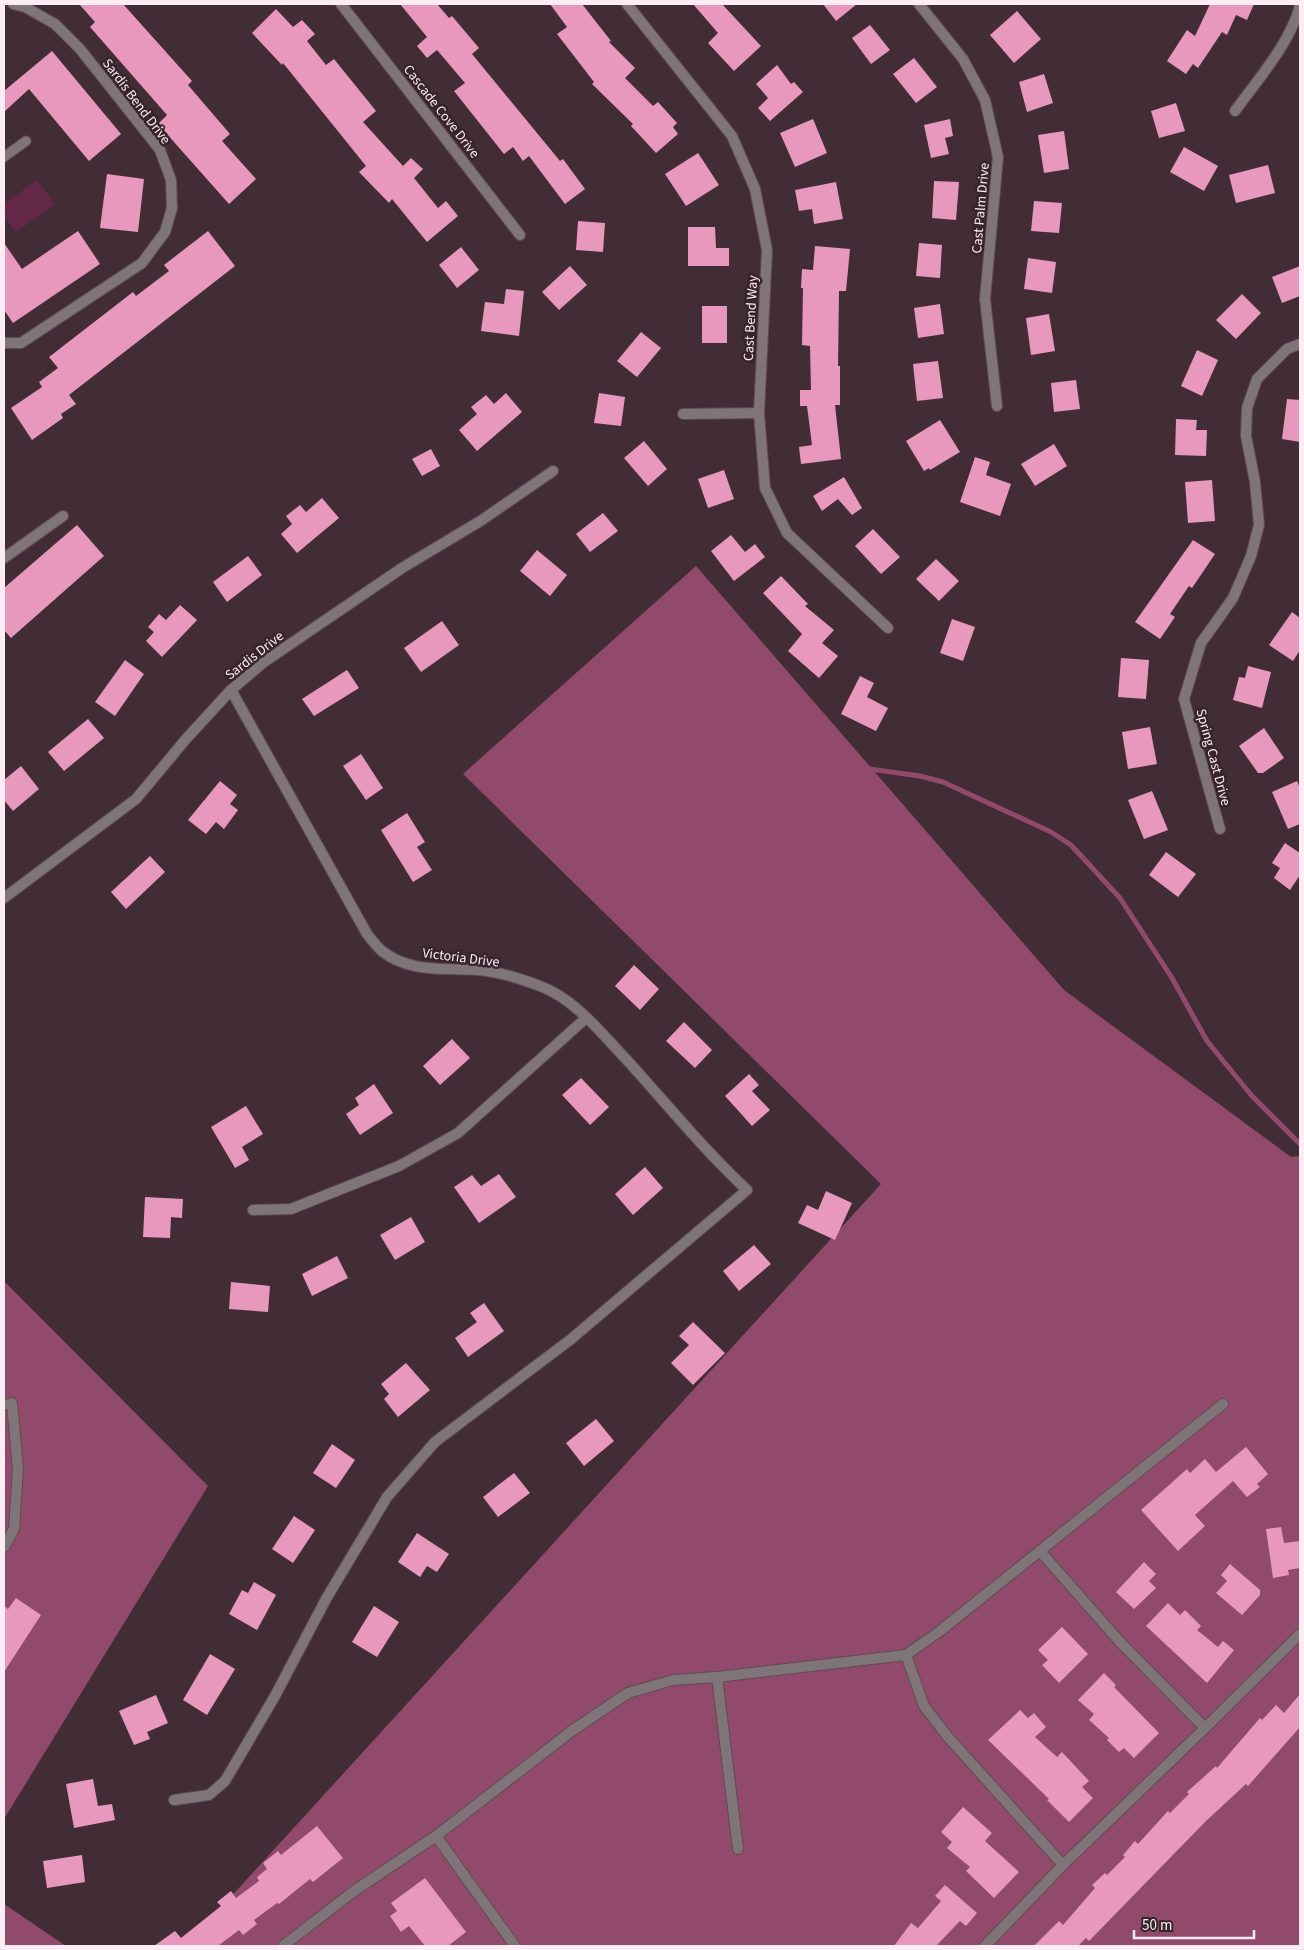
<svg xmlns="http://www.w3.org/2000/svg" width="1304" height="1950" viewBox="0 0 1304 1950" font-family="'Source Sans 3',sans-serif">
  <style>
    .green { fill: #622845 }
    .forest { fill: #91496c }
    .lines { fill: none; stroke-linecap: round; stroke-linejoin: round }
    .stream { stroke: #914a6c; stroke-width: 5 }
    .building { fill: #e898bc }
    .lane-casing { stroke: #604c54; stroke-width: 11 }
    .street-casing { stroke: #604c54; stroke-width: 12 }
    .lane { stroke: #7f7478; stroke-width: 9 }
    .street { stroke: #7f7478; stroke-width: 10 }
    .labels { text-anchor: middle; stroke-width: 5; stroke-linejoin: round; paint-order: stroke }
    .street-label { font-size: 14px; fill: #fbedf3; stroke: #37242c }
  </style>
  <rect width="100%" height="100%" fill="#422d36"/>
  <path class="green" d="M37 180 55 204 16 232 4 216V204Z"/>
  <g class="forest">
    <path d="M696 566 1064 990 1291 1157 1300 1156V1946H186L881 1184 463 774Z"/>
    <path d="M4 1281 208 1486 4 1819Z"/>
    <path d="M4 1904 66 1946H4Z"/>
  </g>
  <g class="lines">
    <path class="stream" d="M855 767 920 776 943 782 1051 832 1071 845 1120 898 1172 978 1207 1041 1252 1096 1300 1144"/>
  </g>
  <g class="building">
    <path d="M79 4H123L192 81 188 85 230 134 222 141 256 179 229 204 158 124 167 115 90 27 95 22Z"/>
    <path d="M400 4H437L449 18 452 16 479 48 472 54 560 161 563 159 585 189 565 204 529 156 523 161 513 147 504 154 454 91 465 83 437 50 427 58 417 46 427 37Z"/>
    <path d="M550 4H582L611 41 609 42 635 68 625 78 653 106 658 102 677 123 673 127 678 134 656 153 631 126 633 124 592 84 594 82 557 34 567 27Z"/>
    <path d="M693 4H722L761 46 734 71 708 43 718 33Z"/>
    <path d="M823 4H857L836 21Z"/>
    <path d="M1210 4H1254L1247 20 1236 15 1227 35 1222 32 1198 68 1193 64 1186 74 1167 61 1187 30 1195 36Z"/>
    <path d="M276 9 293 27 302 20 315 34 307 41 326 65 334 59 376 111 363 122 403 166 411 158 423 169 414 178 438 208 446 201 458 216 427 242 392 199 389 203 359 172 366 166 283 63 282 65 252 33Z"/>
    <path d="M1017 11 1041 39 1014 63 990 35Z"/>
    <path d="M870 25 890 50 871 64 852 38Z"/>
    <path d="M52 51 121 134 89 161 29 89 4 112V91Z"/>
    <path d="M914 58 937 87 916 103 893 74Z"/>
    <path d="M777 65 791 84 794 82 803 92 770 121 758 108 768 98 756 84Z"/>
    <path d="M1044 74 1053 103 1027 112 1019 82Z"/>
    <path d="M1176 103 1185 131 1159 138 1151 111Z"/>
    <path d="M813 119 827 153 795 167 780 133Z"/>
    <path d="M950 119 953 136 945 138 949 154 931 158 924 125Z"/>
    <path d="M1064 131 1069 169 1044 173 1038 135Z"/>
    <path d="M1184 147 1218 166 1204 191 1170 172Z"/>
    <path d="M698 153 719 185 686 206 665 174Z"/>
    <path d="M1268 165 1275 193 1236 203 1229 175Z"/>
    <path d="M107 174 144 179 138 232 100 228Z"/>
    <path d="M934 181 959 182 956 220 932 218Z"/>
    <path d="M836 182 843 219 814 224 812 209 799 211 795 190Z"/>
    <path d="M1034 201 1062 203 1059 233 1031 231Z"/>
    <path d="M578 221 605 223 603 252 576 250Z"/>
    <path d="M688 227H715L716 248H729V266H688Z"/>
    <path d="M78 231 100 264 13 323 4 310V243L22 269Z"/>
    <path d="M208 231 235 266 69 395 76 404 61 414 63 418 32 440 11 408 42 387 39 382 58 368 49 357 133 292 136 296 169 271 164 265Z"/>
    <path d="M919 243 942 245 940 278 916 276Z"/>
    <path d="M815 246 850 249 846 291H839L838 366H840V405H835L841 459 801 464 799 447 812 445 807 406H800V390H811L810 346 802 345 803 288H801L802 269 813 270Z"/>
    <path d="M461 247 479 270 457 288 439 265Z"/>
    <path d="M1028 258 1056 262 1052 293 1024 289Z"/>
    <path d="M570 266 587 285 559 310 542 292Z"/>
    <path d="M1300 266V296L1282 303 1272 277Z"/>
    <path d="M506 289 524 291 519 336 481 331 485 302 504 304Z"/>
    <path d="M1242 294 1261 313 1236 339 1216 320Z"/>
    <path d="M940 304 944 334 918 338 914 308Z"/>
    <rect x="702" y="306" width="25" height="37"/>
    <path d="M1049 314 1055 351 1031 355 1026 318Z"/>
    <path d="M641 332 661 348 637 377 617 361Z"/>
    <path d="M1197 350 1218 360 1202 396 1181 386Z"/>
    <path d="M938 361 943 398 917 401 913 364Z"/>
    <path d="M1076 380 1080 409 1054 412 1051 383Z"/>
    <path d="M506 393 522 412 477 451 459 430 477 414 471 407 486 395 494 404Z"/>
    <path d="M599 393 625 397 621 426 594 423Z"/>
    <path d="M1287 399 1300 400V442L1282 439Z"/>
    <path d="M1176 419 1197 420 1196 430H1207L1206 456 1175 455Z"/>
    <path d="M940 420 960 452 930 470 929 468 924 471 906 441Z"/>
    <path d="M644 441 667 469 648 486 624 458Z"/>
    <path d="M1054 444 1067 466 1035 486 1021 464Z"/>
    <path d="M431 449 440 466 422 476 412 459Z"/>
    <path d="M975 457 990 462 986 475 1011 484 1000 516 960 502Z"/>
    <path d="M724 470 734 499 708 508 698 479Z"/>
    <path d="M844 477 862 508 852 515 838 499 822 511 813 496Z"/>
    <path d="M1212 480 1215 521 1188 523 1185 482Z"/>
    <path d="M322 498 339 518 297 553 281 534 292 524 286 516 300 505 306 512Z"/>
    <path d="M603 513 618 531 590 552 576 534Z"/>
    <path d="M77 525 104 556 11 638 4 630V588Z"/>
    <path d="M873 529 900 557 881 574 855 546Z"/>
    <path d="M731 535 745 552 755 544 765 557 734 581 711 551Z"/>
    <path d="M1193 540 1215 554 1192 588 1189 586 1170 614 1175 617 1160 639 1135 622Z"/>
    <path d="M537 550 567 575 550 596 520 571Z"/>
    <path d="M248 556 262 575 227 602 213 582Z"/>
    <path d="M936 559 959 581 939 601 916 579Z"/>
    <path d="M781 576 808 604 805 606 834 630 822 643 838 656 819 678 788 651 802 634 763 593Z"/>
    <path d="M180 605 197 620 162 657 146 641 154 632 148 627 159 614 166 620Z"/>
    <path d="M1292 612 1300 618V650L1293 661 1269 645Z"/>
    <path d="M952 619 975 627 963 661 940 653Z"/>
    <path d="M442 621 459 645 421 672 404 648Z"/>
    <path d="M1121 658 1149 660 1146 699 1118 697Z"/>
    <path d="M125 660 144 674 115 716 95 702Z"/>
    <path d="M1248 666 1271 672 1262 708 1233 700 1239 677 1245 678Z"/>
    <path d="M347 670 359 688 314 716 302 699Z"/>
    <path d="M860 676 874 683 867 697 888 708 876 731 841 714Z"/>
    <path d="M88 719 104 738 64 771 48 752Z"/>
    <path d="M1150 727 1157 764 1128 769 1122 732Z"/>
    <path d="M1264 728 1284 758 1263 773H1258L1239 746Z"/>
    <path d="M361 754 383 788 366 800 343 766Z"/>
    <path d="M21 766 39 789 13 811 4 800V780Z"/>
    <path d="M220 781 237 795 230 804 238 810 224 829 216 822 206 834 188 820Z"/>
    <path d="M1297 781 1300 788V824L1288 829 1272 792Z"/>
    <path d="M1152 791 1168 830 1144 839 1128 800Z"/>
    <path d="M407 813 425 842 417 847 432 870 413 882 381 830Z"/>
    <path d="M1285 843 1300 853V875L1290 890 1274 878 1280 868 1272 863Z"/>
    <path d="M1166 852 1196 874 1178 897 1149 875Z"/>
    <path d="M150 856 165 872 126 909 111 892Z"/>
    <path d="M634 965 659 989 640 1010 615 986Z"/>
    <path d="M684 1022 712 1050 695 1068 666 1041Z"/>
    <path d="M452 1039 470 1058 440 1085 423 1066Z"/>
    <path d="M749 1074 759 1085 752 1091 770 1110 752 1126 725 1096Z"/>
    <path d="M581 1078 609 1107 590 1125 562 1095Z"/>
    <path d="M374 1084 393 1113 360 1135 346 1114 359 1105 355 1098Z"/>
    <path d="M246 1106 263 1134 242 1147 249 1160 235 1168 211 1127Z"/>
    <path d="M645 1167 663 1188 633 1215 615 1194Z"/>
    <path d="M499 1174 516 1197 479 1223 454 1187 472 1175 481 1186Z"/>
    <path d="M826 1191 852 1203 835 1240 798 1223 807 1205 818 1210Z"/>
    <path d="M145 1197 183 1199 182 1218 171 1217 170 1238 143 1237Z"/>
    <path d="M411 1217 425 1242 395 1260 380 1235Z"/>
    <path d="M754 1245 771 1264 739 1291 723 1271Z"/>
    <path d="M337 1256 348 1278 312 1296 302 1274Z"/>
    <path d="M231 1282 270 1286 268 1312 229 1309Z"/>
    <path d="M484 1303 504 1331 468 1357 455 1338 477 1322 470 1313Z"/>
    <path d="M693 1322 725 1353 693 1385 671 1363 689 1345 679 1336Z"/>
    <path d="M406 1363 430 1390 398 1417 384 1399 389 1394 381 1384Z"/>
    <path d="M596 1419 614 1441 584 1466 566 1443Z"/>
    <path d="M332 1444 355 1460 336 1488 313 1473Z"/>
    <path d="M1246 1447 1268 1474 1257 1484 1260 1487 1247 1497 1233 1481 1195 1515 1205 1526 1178 1551 1141 1510 1187 1469 1190 1473 1205 1459 1216 1472Z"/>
    <path d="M514 1473 530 1493 498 1517 483 1497Z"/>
    <path d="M294 1516 315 1530 293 1563 272 1549Z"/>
    <path d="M1281 1527 1284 1543 1300 1541V1568L1288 1570 1289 1575 1273 1578 1266 1529Z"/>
    <path d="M417 1533 449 1554 437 1572 427 1566 420 1577 398 1562Z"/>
    <path d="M1144 1562 1156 1574 1149 1581 1156 1588 1134 1609 1116 1592Z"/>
    <path d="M1230 1564 1260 1590V1595L1242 1615 1216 1593 1227 1581 1221 1575Z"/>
    <path d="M254 1582 276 1595 257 1630 229 1614 242 1590 248 1593Z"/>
    <path d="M16 1598 41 1615 4 1672V1606L8 1609Z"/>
    <path d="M1168 1603 1180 1615 1185 1610 1201 1626 1197 1630 1218 1647 1223 1641 1234 1650 1207 1683 1146 1626Z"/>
    <path d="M374 1606 399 1622 377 1657 352 1642Z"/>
    <path d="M1062 1627 1088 1654 1059 1683 1042 1665 1048 1660 1038 1650Z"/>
    <path d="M210 1654 235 1669 207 1715 183 1700Z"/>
    <path d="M1104 1673 1116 1685 1114 1687 1159 1733 1134 1758 1124 1748 1119 1752 1107 1740 1109 1738 1089 1720 1094 1714 1078 1700Z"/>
    <path d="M1300 1694V1727L1248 1786 1246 1784 1206 1821 1089 1941 1086 1938 1078 1946H1034L1059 1921 1063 1925 1095 1888 1092 1885 1105 1873 1107 1875 1125 1857 1123 1855 1135 1841 1138 1844 1168 1811 1170 1813 1189 1794 1187 1792 1216 1766 1217 1768 1260 1718 1262 1720 1276 1705 1284 1713Z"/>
    <path d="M156 1695 168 1723 147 1732 150 1739 134 1745 119 1711Z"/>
    <path d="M1020 1710 1028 1718 1034 1713 1046 1727 1035 1737 1057 1757 1062 1752 1089 1781 1082 1787 1093 1798 1069 1822 1047 1800 1049 1799 988 1740Z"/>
    <path d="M93 1779 98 1806 112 1804 115 1820 74 1828 66 1784Z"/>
    <path d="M963 1807 992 1833 985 1841 1019 1872 994 1898 966 1871 970 1867 947 1848 952 1842 941 1832Z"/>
    <path d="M317 1826 343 1858 313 1882 310 1879 279 1904 277 1903 254 1920 257 1924 243 1935 239 1930 218 1946H154L175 1931 181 1938 221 1906 217 1902 231 1891 236 1898 259 1881 257 1877 267 1869 263 1863 278 1851 281 1855Z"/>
    <path d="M82 1855 85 1882 47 1888 43 1861Z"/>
    <path d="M425 1878 466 1932 448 1946H425L409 1926 401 1932 390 1916 397 1911 391 1903Z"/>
    <path d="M945 1885 977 1913 966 1926 960 1921 936 1946H894L911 1923 918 1928 941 1901 935 1896Z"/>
  </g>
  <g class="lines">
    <g class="lane-casing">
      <path id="lane" d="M4 157 26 141"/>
    </g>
    <g class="street-casing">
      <g id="street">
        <path d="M341 4 520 235"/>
        <path d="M627 4 732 136 755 189 767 250 759 413 765 488 787 533 888 628"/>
        <path d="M919 4 963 59 985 100 998 157 985 299 997 406"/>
        <path d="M1235 111C1258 79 1289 45 1300 6"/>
        <path d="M4 343H21L142 263 165 232 172 208 171 180 160 150 80 49 55 24 25 7 13 4"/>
        <path d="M683 414 759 413"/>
        <path d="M4 558 63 516"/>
        <path d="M1220 829 1184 699 1201 643 1233 598 1251 556 1259 525 1255 482 1246 436 1247 408 1257 379 1287 349 1300 344"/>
        <path d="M4 898 136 799 186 739 231 690 264 662 402 568 482 520 553 471"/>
        <path d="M253 1210 291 1209 399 1166 458 1133 586 1018"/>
        <path d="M4 1405 12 1403 18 1469 14 1529 4 1547"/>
        <path d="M1040 1551 1120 1642 1205 1728 1300 1634"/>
        <path d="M906 1655 924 1706 948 1737 1063 1865 1205 1728"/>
        <path d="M717 1677 738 1849"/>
        <path d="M174 1800 209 1795 225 1781 275 1696 326 1599 387 1497 435 1442 570 1340 747 1190C704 1150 666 1103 626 1059 601 1033 575 999 540 986 521 979 497 971 478 970 446 968 409 973 382 951 377 947 372 940 367 934L231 690"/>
        <path d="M436 1836 515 1946"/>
        <path d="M283 1946 354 1891 436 1836 573 1730 628 1693 673 1680 717 1677 906 1655 940 1631 1223 1404"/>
        <path d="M985 1946 1063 1865"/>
      </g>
    </g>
    <use href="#lane" class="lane"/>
    <use href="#street" class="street"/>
  </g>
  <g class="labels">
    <g class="street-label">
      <text transform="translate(137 101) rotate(53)" y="5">Sardis Bend Drive</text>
      <text transform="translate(442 111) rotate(52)" y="5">Cascade Cove Drive</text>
      <text transform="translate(980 208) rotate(-85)" y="5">Cast Palm Drive</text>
      <text transform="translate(750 318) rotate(-87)" y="5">Cast Bend Way</text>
      <text transform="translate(254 655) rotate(-38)" y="5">Sardis Drive</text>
      <text transform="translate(1214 757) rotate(75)" y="5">Spring Cast Drive</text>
      <text transform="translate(461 957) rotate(7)" y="5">Victoria Drive</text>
    </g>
  </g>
  <rect width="1304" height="1950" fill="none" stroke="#fbedf3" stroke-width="10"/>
  <path d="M1134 1930v8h120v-8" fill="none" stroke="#fbedf3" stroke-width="2.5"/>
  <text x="1142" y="1930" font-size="15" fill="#fbedf3" stroke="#37242c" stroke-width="4" paint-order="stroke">50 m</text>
</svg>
